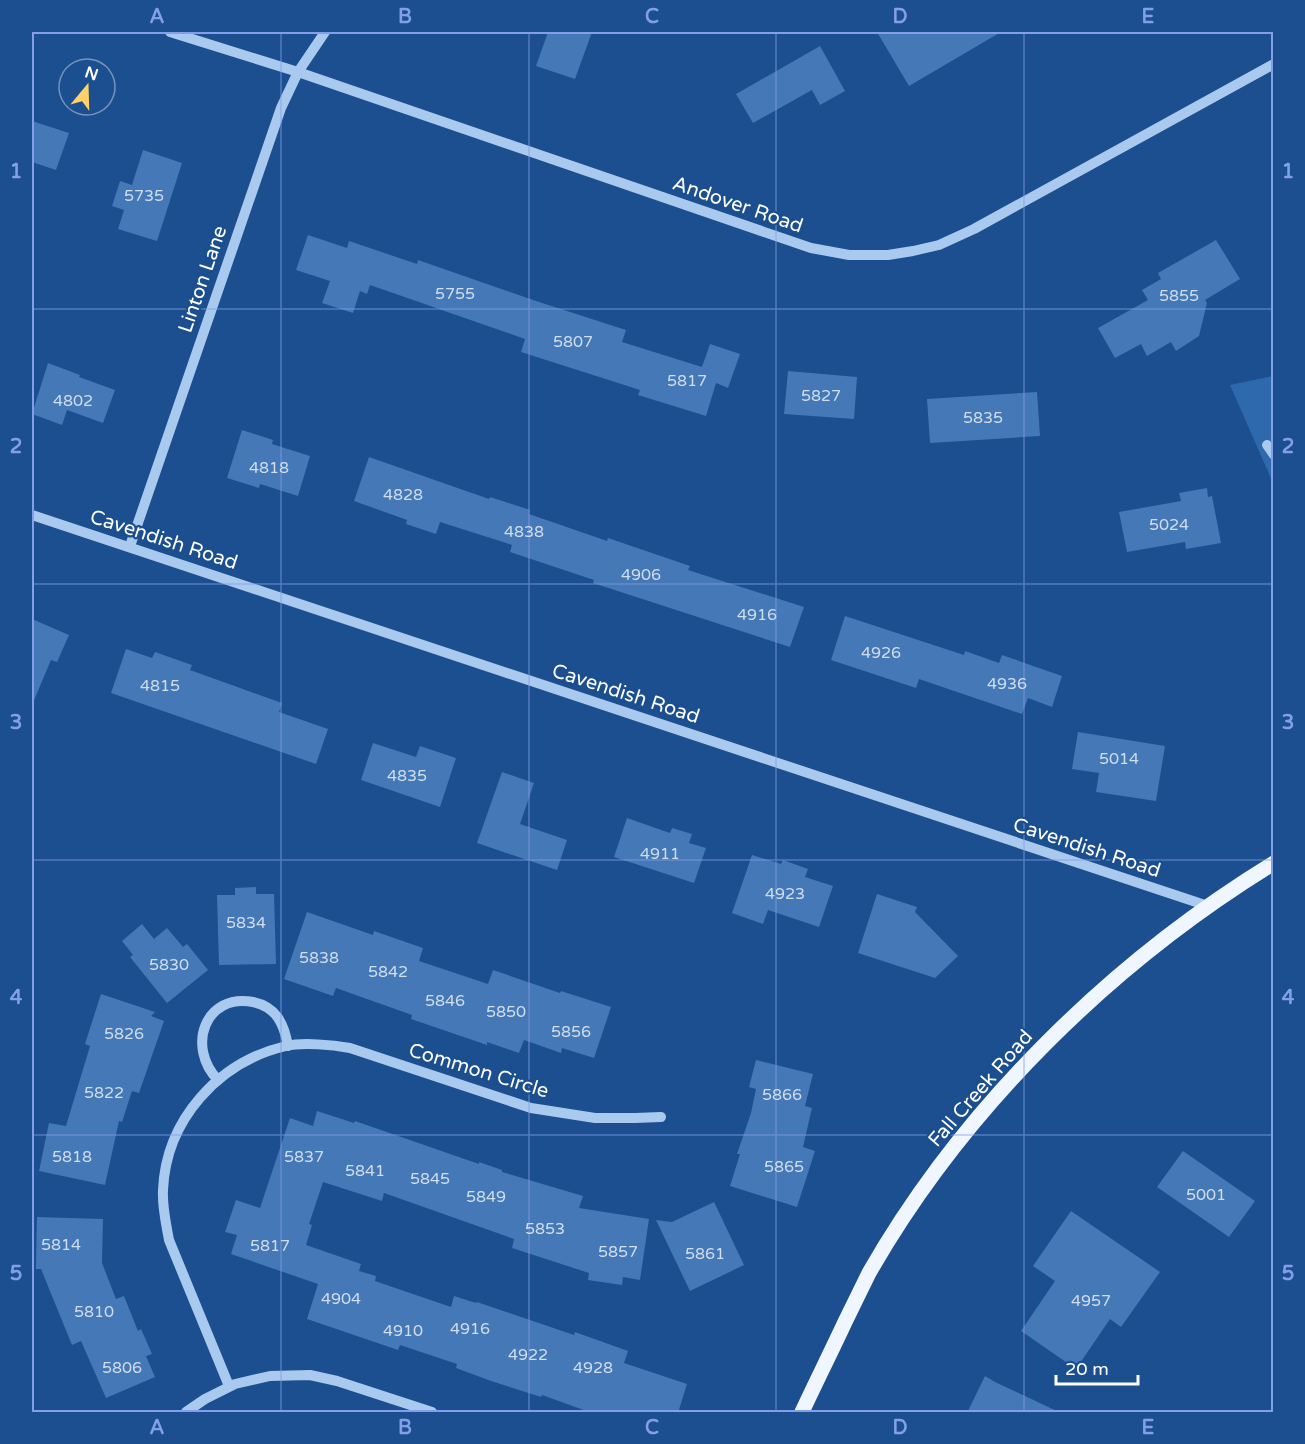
<svg xmlns="http://www.w3.org/2000/svg" width="1305" height="1444" viewBox="0 0 1305 1444" font-family="'Varela Round',sans-serif">
  <style>
    .green { fill: #2e69ad }
    .building { fill: #4478b7 }
    .lines { fill: none; stroke-linecap: round; stroke-linejoin: round }
    .minor { stroke: #a9c9ee; stroke-width: 10 }
    .major { stroke: #f0f6ff; stroke-width: 15 }
    .grid { fill: none; stroke: #839eea; stroke-width: 1.5; stroke-opacity: 0.55 }
    .labels { text-anchor: middle; stroke-width: 4.5; stroke-linejoin: round; paint-order: stroke }
    .number-label { font-size: 16px; fill: #d0dded }
    .street-label { font-size: 20px; fill: #fff; stroke: #1b4f8f }
    .neatline { fill: none; stroke: #839eea; stroke-width: 2 }
    .grid-label { font-size: 20px; text-anchor: middle; font-weight: bold; fill: #839eea }
  </style>
  <rect width="100%" height="100%" fill="#1b4f8f"/>
  <path class="green" d="M1273 376V483L1230 385Z"/>
  <g class="building">
    <path d="M548 32H592L575 79 536 66Z"/>
    <path d="M877 32H1001L909 86Z"/>
    <path d="M820 46 845 91 820 105 812 90 753 123 736 94Z"/>
    <path d="M32 121 69 133 56 170 32 162Z"/>
    <path d="M143 150 182 163 157 241 118 229 124 210 112 206 120 181 132 185Z"/>
    <path d="M308 235 347 248 349 241 417 264 418 260 536 301 626 330 622 342 702 367 710 344 740 354 728 388 716 383 706 416 638 395 640 390 521 352 525 339 370 285 367 294 360 291 353 313 322 303 330 281 296 270Z"/>
    <path d="M1216 240 1240 279 1205 300 1207 303 1199 336 1176 351 1171 342 1147 356 1141 344 1115 358 1098 328 1148 300 1142 290 1161 279 1158 273Z"/>
    <path d="M48 363 80 375 79 377 115 390 103 423 67 410 62 425 32 414Z"/>
    <path d="M788 371 857 377 854 419 784 414Z"/>
    <path d="M1037 392 1040 436 930 443 927 399Z"/>
    <path d="M242 430 273 440 272 444 310 456 298 496 260 484 259 488 227 478Z"/>
    <path d="M369 457 489 499 490 497 530 510 529 514 607 541 608 538 690 566 688 570 804 607 790 647 593 583 594 580 510 552 512 545 440 522 436 534 406 524 407 520 354 501Z"/>
    <path d="M1207 488 1208 497 1212 496 1221 543 1186 549 1185 542 1127 552 1119 512 1181 501 1179 493Z"/>
    <path d="M845 616 964 655 965 651 999 663 1002 655 1062 676 1052 707 1028 698 1022 714 919 679 916 688 831 660Z"/>
    <path d="M32 619 69 635 57 662 51 660 32 705Z"/>
    <path d="M126 649 152 658 155 652 192 665 190 670 282 703 279 712 328 729 316 764 111 693Z"/>
    <path d="M1078 732 1165 746 1156 801 1096 792 1099 773 1072 769Z"/>
    <path d="M373 743 416 757 420 746 456 758 440 807 361 780Z"/>
    <path d="M502 772 534 783 520 824 567 840 557 870 477 843Z"/>
    <path d="M627 818 670 833 672 828 692 834 689 843 706 848 694 883 614 857Z"/>
    <path d="M752 855 781 864 783 860 808 869 805 877 833 886 819 927 768 910 763 924 732 913Z"/>
    <path d="M256 887V894H274L276 964 219 965 217 895H235V888Z"/>
    <path d="M877 894 917 907 915 912 958 956 935 978 858 953Z"/>
    <path d="M307 912 373 935 374 931 423 948 419 961 488 984 493 970 560 993 561 991 611 1007 594 1058 562 1048 561 1053 524 1040 519 1053 487 1042V1045L411 1019 412 1015 336 988 333 996 284 979Z"/>
    <path d="M142 924 154 939 167 928 183 947 187 944 208 970 167 1003 130 957 133 955 122 941Z"/>
    <path d="M101 994 155 1012 151 1016 164 1021 139 1093 132 1091 122 1122 119 1121 105 1185 39 1171 49 1123 66 1126 90 1046 85 1044Z"/>
    <path d="M756 1060 813 1074 805 1106 812 1108 803 1147 815 1151 797 1207 730 1186 740 1154H737L751 1113 756 1089 749 1087Z"/>
    <path d="M317 1111 354 1123 355 1121 479 1164V1162L502 1170V1172L583 1196 579 1208 649 1219 640 1280 623 1277 622 1285 588 1280 589 1273 512 1248 514 1239 384 1193 382 1201 323 1182 309 1224 312 1225 306 1245 361 1264 359 1271 376 1276 375 1281 451 1307 454 1296 476 1303 477 1302 574 1335 575 1332 628 1351 624 1363 687 1384 678 1413H592L542 1395 541 1397 491 1381 456 1368 457 1364 400 1345 398 1350 307 1319 318 1284 231 1254 237 1235 225 1232 236 1200 260 1208 290 1118 313 1126Z"/>
    <path d="M1183 1151 1255 1201 1229 1237 1157 1187Z"/>
    <path d="M714 1202 744 1265 690 1291 656 1220 672 1222Z"/>
    <path d="M1071 1211 1160 1272 1121 1327 1110 1319 1076 1369 1021 1331 1055 1281 1033 1266Z"/>
    <path d="M37 1217 103 1219 102 1263 116 1299 124 1296 138 1331 141 1329 152 1354 146 1356 155 1377 106 1398 81 1341 72 1345 41 1269H36Z"/>
    <path d="M985 1376 995 1382 1061 1413H967Z"/>
  </g>
  <g class="lines">
    <g class="minor">
      <path d="M170 32 298 72 811 248 849 255H888L913 251 939 245 974 229 1274 64"/>
      <path d="M1267 445 1274 455"/>
      <path d="M32 515 1208 906"/>
      <path d="M130 546 281 108 298 72 325 32"/>
      <path d="M218 1080C186 1047 205 993 253 1002 276 1007 284 1023 288 1046"/>
      <path d="M229 1386 169 1240C166 1223 162 1207 163 1190 166 1120 218 1062 286 1046 303 1042 333 1045 350 1048L531 1108 595 1118H635L661 1117"/>
      <path d="M186 1412 205 1399 235 1384 270 1376 310 1375 337 1381 432 1412"/>
    </g>
    <path class="major" d="M802 1412C816 1382 831 1352 845 1322 853 1306 861 1289 869 1273 964 1107 1111 963 1274 863"/>
  </g>
  <path class="grid" d="M281 32V1412M529 32V1412M776 32V1412M1024 32V1412M32 309H1274M32 584H1274M32 860H1274M32 1135H1274"/>
  <g class="labels">
    <g class="number-label">
      <text x="144" y="201">5735</text>
      <text x="455" y="299">5755</text>
      <text x="1179" y="301">5855</text>
      <text x="573" y="347">5807</text>
      <text x="687" y="386">5817</text>
      <text x="821" y="401">5827</text>
      <text x="73" y="406">4802</text>
      <text x="983" y="423">5835</text>
      <text x="269" y="473">4818</text>
      <text x="403" y="500">4828</text>
      <text x="1169" y="530">5024</text>
      <text x="524" y="537">4838</text>
      <text x="641" y="580">4906</text>
      <text x="757" y="620">4916</text>
      <text x="881" y="658">4926</text>
      <text x="1007" y="689">4936</text>
      <text x="160" y="691">4815</text>
      <text x="1119" y="764">5014</text>
      <text x="407" y="781">4835</text>
      <text x="660" y="859">4911</text>
      <text x="785" y="899">4923</text>
      <text x="246" y="928">5834</text>
      <text x="319" y="963">5838</text>
      <text x="169" y="970">5830</text>
      <text x="388" y="977">5842</text>
      <text x="445" y="1006">5846</text>
      <text x="506" y="1017">5850</text>
      <text x="571" y="1037">5856</text>
      <text x="124" y="1039">5826</text>
      <text x="104" y="1098">5822</text>
      <text x="782" y="1100">5866</text>
      <text x="72" y="1162">5818</text>
      <text x="304" y="1162">5837</text>
      <text x="784" y="1172">5865</text>
      <text x="365" y="1176">5841</text>
      <text x="430" y="1184">5845</text>
      <text x="1206" y="1200">5001</text>
      <text x="486" y="1202">5849</text>
      <text x="545" y="1234">5853</text>
      <text x="61" y="1250">5814</text>
      <text x="270" y="1251">5817</text>
      <text x="618" y="1257">5857</text>
      <text x="705" y="1259">5861</text>
      <text x="341" y="1304">4904</text>
      <text x="1091" y="1306">4957</text>
      <text x="94" y="1317">5810</text>
      <text x="470" y="1334">4916</text>
      <text x="403" y="1336">4910</text>
      <text x="528" y="1360">4922</text>
      <text x="122" y="1373">5806</text>
      <text x="593" y="1373">4928</text>
    </g>
    <g class="street-label">
      <text transform="translate(738 204) rotate(19)" y="7">Andover Road</text>
      <text transform="translate(202 279) rotate(-71)" y="7">Linton Lane</text>
      <text transform="translate(164 539) rotate(18)" y="7">Cavendish Road</text>
      <text transform="translate(626 693) rotate(18)" y="7">Cavendish Road</text>
      <text transform="translate(1087 847) rotate(18)" y="7">Cavendish Road</text>
      <text transform="translate(479 1070) rotate(17)" y="7">Common Circle</text>
      <text transform="translate(980 1088) rotate(-49)" y="7">Fall Creek Road</text>
    </g>
  </g>
  <rect width="1305" height="1444" fill="none" stroke="#1b4f8f" stroke-width="66"/>
  <g transform="translate(87 87) rotate(19)"><circle r="28" fill="#1b4f8f" stroke="#7695bc" stroke-width="1.5"/>
  <path d="M0-4.5L10 22L0 15L-10 22Z" fill="#ffd166"/>
  <text y="-9" font-size="16" font-weight="bold" text-anchor="middle" fill="#ffffff">N</text>
  </g>
  <path d="M1056 1375v9h82v-9" fill="none" stroke="#ffffff" stroke-width="3"/>
  <text x="1065" y="1375" font-size="18" fill="#ffffff" stroke="#1b4f8f" stroke-width="4.5" paint-order="stroke">20 m</text>
  <rect x="33" y="33" width="1239" height="1378" class="neatline"/>
  <g class="grid-label">
    <text x="157" y="23">A</text>
    <text x="405" y="23">B</text>
    <text x="652" y="23">C</text>
    <text x="900" y="23">D</text>
    <text x="1148" y="23">E</text>
    <text x="16" y="178">1</text>
    <text x="1288" y="178">1</text>
    <text x="16" y="453">2</text>
    <text x="1288" y="453">2</text>
    <text x="16" y="729">3</text>
    <text x="1288" y="729">3</text>
    <text x="16" y="1004">4</text>
    <text x="1288" y="1004">4</text>
    <text x="16" y="1280">5</text>
    <text x="1288" y="1280">5</text>
    <text x="157" y="1434">A</text>
    <text x="405" y="1434">B</text>
    <text x="652" y="1434">C</text>
    <text x="900" y="1434">D</text>
    <text x="1148" y="1434">E</text>
  </g>
</svg>
